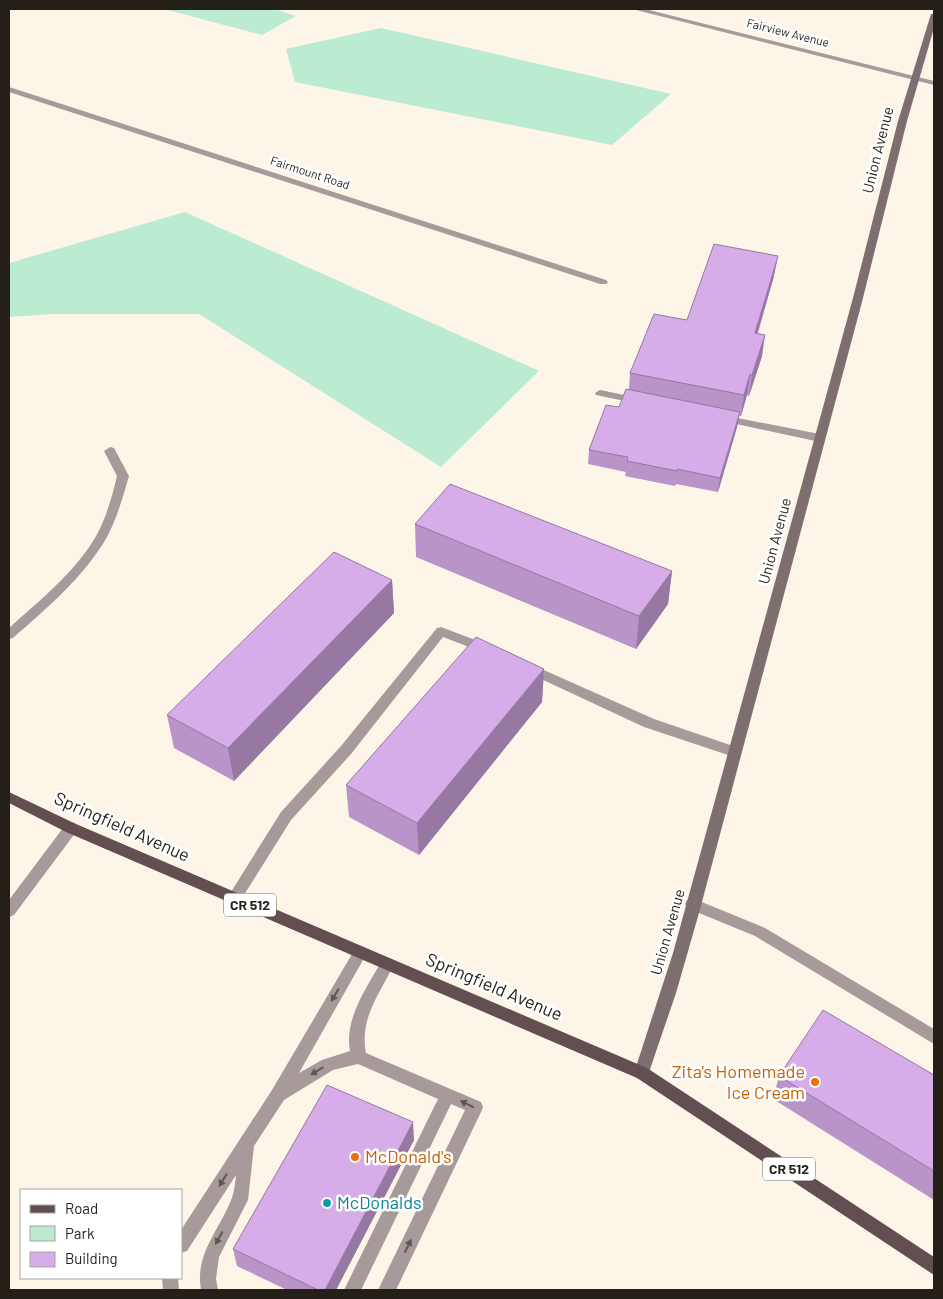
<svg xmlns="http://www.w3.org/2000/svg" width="943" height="1299" viewBox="0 0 943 1299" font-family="Barlow,sans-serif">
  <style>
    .green { fill: #bbebd0 }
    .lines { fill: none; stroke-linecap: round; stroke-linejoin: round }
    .lane { fill: #a69a9b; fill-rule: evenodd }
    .street { fill: #a69a9b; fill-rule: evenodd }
    .secondary { fill: #7f6e6f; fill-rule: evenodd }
    .primary { fill: #634f51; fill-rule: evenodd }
    .wall { fill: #b894c8 }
    .shaded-wall { fill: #9678a3 }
    .building { fill: #d6ace9; stroke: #9678a3 }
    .oneway { fill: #5e5652 }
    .food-dot { fill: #e8710a; stroke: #fff; stroke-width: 2 }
    .culture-dot { fill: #0f9aa8; stroke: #fff; stroke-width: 2 }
    .labels { text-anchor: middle; stroke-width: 5; stroke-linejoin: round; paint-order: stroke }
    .far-street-label { font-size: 12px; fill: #241f17; stroke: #fff }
    .shield { fill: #fff; stroke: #66625d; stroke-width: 1 }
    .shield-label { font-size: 14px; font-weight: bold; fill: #241f17 }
    .street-label { font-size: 15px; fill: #241f17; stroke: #fff }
    .near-street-label { font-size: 18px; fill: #241f17; stroke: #fff }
    .near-food-label { font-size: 18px; fill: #c56008; stroke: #fff; text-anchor: end }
    .near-culture-label { font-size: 18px; fill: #0d838f; stroke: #fff; text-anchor: start }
  </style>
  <rect width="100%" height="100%" fill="#fdf6e8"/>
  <g class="green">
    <path d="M164 9H274L296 16 262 35Z"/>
    <path d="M381 28 671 94 612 145 295 82 286 49Z"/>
    <path d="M185 212 539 371 441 467 199 314H52L9 317V263Z"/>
  </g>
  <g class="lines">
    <g class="lane">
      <path d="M600 390 639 398 644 401 639 404 596 395 595 393Z"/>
      <path d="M722 415 820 434 825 438 820 442 718 420 717 418Z"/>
      <path d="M692 898 765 928 934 1029V1044L755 936 687 908 685 904 687 900Z"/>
      <path d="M360 947 365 949 367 953 299 1073 322 1060 350 1051C344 1018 367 988 382 960L387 958 392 960 394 964C380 994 359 1018 366 1053L481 1102 483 1107 481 1112 396 1290H378L465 1110 451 1104 361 1290H344L438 1099 358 1064 333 1070 284 1100 254 1146 248 1200 219 1257 216 1279 218 1290H201C195 1256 216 1234 229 1205 234 1195 235 1185 236 1175L187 1251 181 1253V1230L272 1090 355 949Z"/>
      <path d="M162 1278H178L179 1290H163Z"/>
    </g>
    <g class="street">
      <path d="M632 9H645L934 81V85Z"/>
      <path d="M9 87 606 280 608 282 606 284H600L9 92Z"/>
      <path d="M110 447 114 448 129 476C123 497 117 518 107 537 84 577 47 608 13 638L9 639V628C39 601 74 573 95 538 106 519 112 497 117 476L104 451Z"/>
      <path d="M441 627 491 646 493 649 491 652 487 654 443 637 351 754 291 820 239 903 234 905 229 903 227 899 229 895 281 812 341 746 437 628Z"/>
      <path d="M528 663 654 719 739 748 741 752 739 756 734 757 644 727 524 671 522 668 524 665Z"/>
      <path d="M71 822 76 824 78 828 76 832 14 915 9 917V900L66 824Z"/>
    </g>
    <path class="secondary" d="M931 14H934V28L907 121 863 298 699 913 676 993 647 1078 642 1080 637 1078 634 1073 673 953 853 298 898 121Z"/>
    <path class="primary" d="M9 792 76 824 647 1068 934 1257V1275L637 1078 66 832 9 803Z"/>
  </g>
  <g class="wall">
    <path d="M774 276 758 333 762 356 749 396 747 395 741 416H739L737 427 718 492 676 484 675 486 625 476 626 472 588 464 589 450 619 407 629 389 630 373 687 320Z"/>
    <path d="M415 524 672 571 668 604 636 649 416 557Z"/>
    <path d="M392 580 394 613 234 781 174 748 167 715Z"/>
    <path d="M544 669 542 702 419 855 349 817 346 785Z"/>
    <path d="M934 1075V1200L773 1099 779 1076Z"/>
    <path d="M414 1140 336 1290H287L237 1266 233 1249Z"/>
  </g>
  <g class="shaded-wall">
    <path d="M778 256 774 276 751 354 755 333Z"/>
    <path d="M765 335 762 356 749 396 752 375Z"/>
    <path d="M750 374 747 395 741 416 744 395Z"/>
    <path d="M740 412 737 427 718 492 720 478Z"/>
    <path d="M672 571 668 604 636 649 639 616Z"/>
    <path d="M392 580 394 613 234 781 228 748Z"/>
    <path d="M544 669 542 702 419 855 417 823Z"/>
    <path d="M413 1122 414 1140 336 1290H325Z"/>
  </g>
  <g class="building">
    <path d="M714 244 778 256 755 333 765 335 752 375 750 374 744 395 630 373 654 314 687 320Z"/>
    <path d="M626 389 740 412 720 478 677 469V471L627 461 628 457 589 450 606 405 619 407Z"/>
    <path d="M450 484 672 571 639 616 415 524Z"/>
    <path d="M334 552 392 580 228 748 167 715Z"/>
    <path d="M476 637 544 669 417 823 346 785Z"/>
    <path d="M823 1010 934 1075V1171L779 1076Z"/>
    <path d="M327 1085 413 1122 325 1290H318L233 1249Z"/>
  </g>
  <defs><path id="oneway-solid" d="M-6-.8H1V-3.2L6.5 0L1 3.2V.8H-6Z" transform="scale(1.25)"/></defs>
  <g class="oneway">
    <use href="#oneway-solid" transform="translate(335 995) rotate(120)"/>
    <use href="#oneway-solid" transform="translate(317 1071) rotate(149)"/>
    <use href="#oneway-solid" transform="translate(467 1104) rotate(-154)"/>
    <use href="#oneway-solid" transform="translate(223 1180) rotate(122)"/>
    <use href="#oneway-solid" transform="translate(219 1238) rotate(119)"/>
    <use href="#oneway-solid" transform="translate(408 1246) rotate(-64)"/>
  </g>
  <g class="food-dot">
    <circle cx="815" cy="1082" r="5"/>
    <circle cx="355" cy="1157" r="5"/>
  </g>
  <circle class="culture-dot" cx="327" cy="1203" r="5"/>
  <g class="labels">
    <g class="far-street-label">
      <text transform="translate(788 33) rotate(14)" y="4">Fairview Avenue</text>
      <text transform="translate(310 173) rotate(18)" y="4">Fairmount Road</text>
    </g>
    <g class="shield">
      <rect x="224" y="893.5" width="52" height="23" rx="4"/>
      <rect x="763" y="1157.5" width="52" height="23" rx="4"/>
    </g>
    <g class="shield-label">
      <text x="250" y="910">CR 512</text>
      <text x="789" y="1174">CR 512</text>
    </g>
    <g class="street-label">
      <text transform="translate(878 150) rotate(-76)" y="5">Union Avenue</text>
      <text transform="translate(775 541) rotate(-75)" y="5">Union Avenue</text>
      <text transform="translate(668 932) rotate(-74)" y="5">Union Avenue</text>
    </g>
    <g class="near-street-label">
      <text transform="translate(122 827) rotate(24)" y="6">Springfield Avenue</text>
      <text transform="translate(494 987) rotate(23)" y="6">Springfield Avenue</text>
    </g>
    <g class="near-food-label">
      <text x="805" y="1078">Zita's Homemade<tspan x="805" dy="21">Ice Cream</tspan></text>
      <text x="365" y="1163" text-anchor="start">McDonald's</text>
    </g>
    <g class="near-culture-label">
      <text x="337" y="1209">McDonalds</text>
    </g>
  </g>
  <rect width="943" height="1299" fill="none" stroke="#241f17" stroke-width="20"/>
  <rect x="20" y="1189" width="162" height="90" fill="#ffffff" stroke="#a7a5a2"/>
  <rect x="30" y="1205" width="25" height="8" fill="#634f51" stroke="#a7a5a2"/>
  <text x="65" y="1214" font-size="15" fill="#241f17">Road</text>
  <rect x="30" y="1226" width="25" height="15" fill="#bbebd0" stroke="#a7a5a2"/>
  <text x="65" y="1239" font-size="15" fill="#241f17">Park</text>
  <rect x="30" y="1252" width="25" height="15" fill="#d6ace9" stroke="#a7a5a2"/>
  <text x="65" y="1264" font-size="15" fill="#241f17">Building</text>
</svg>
